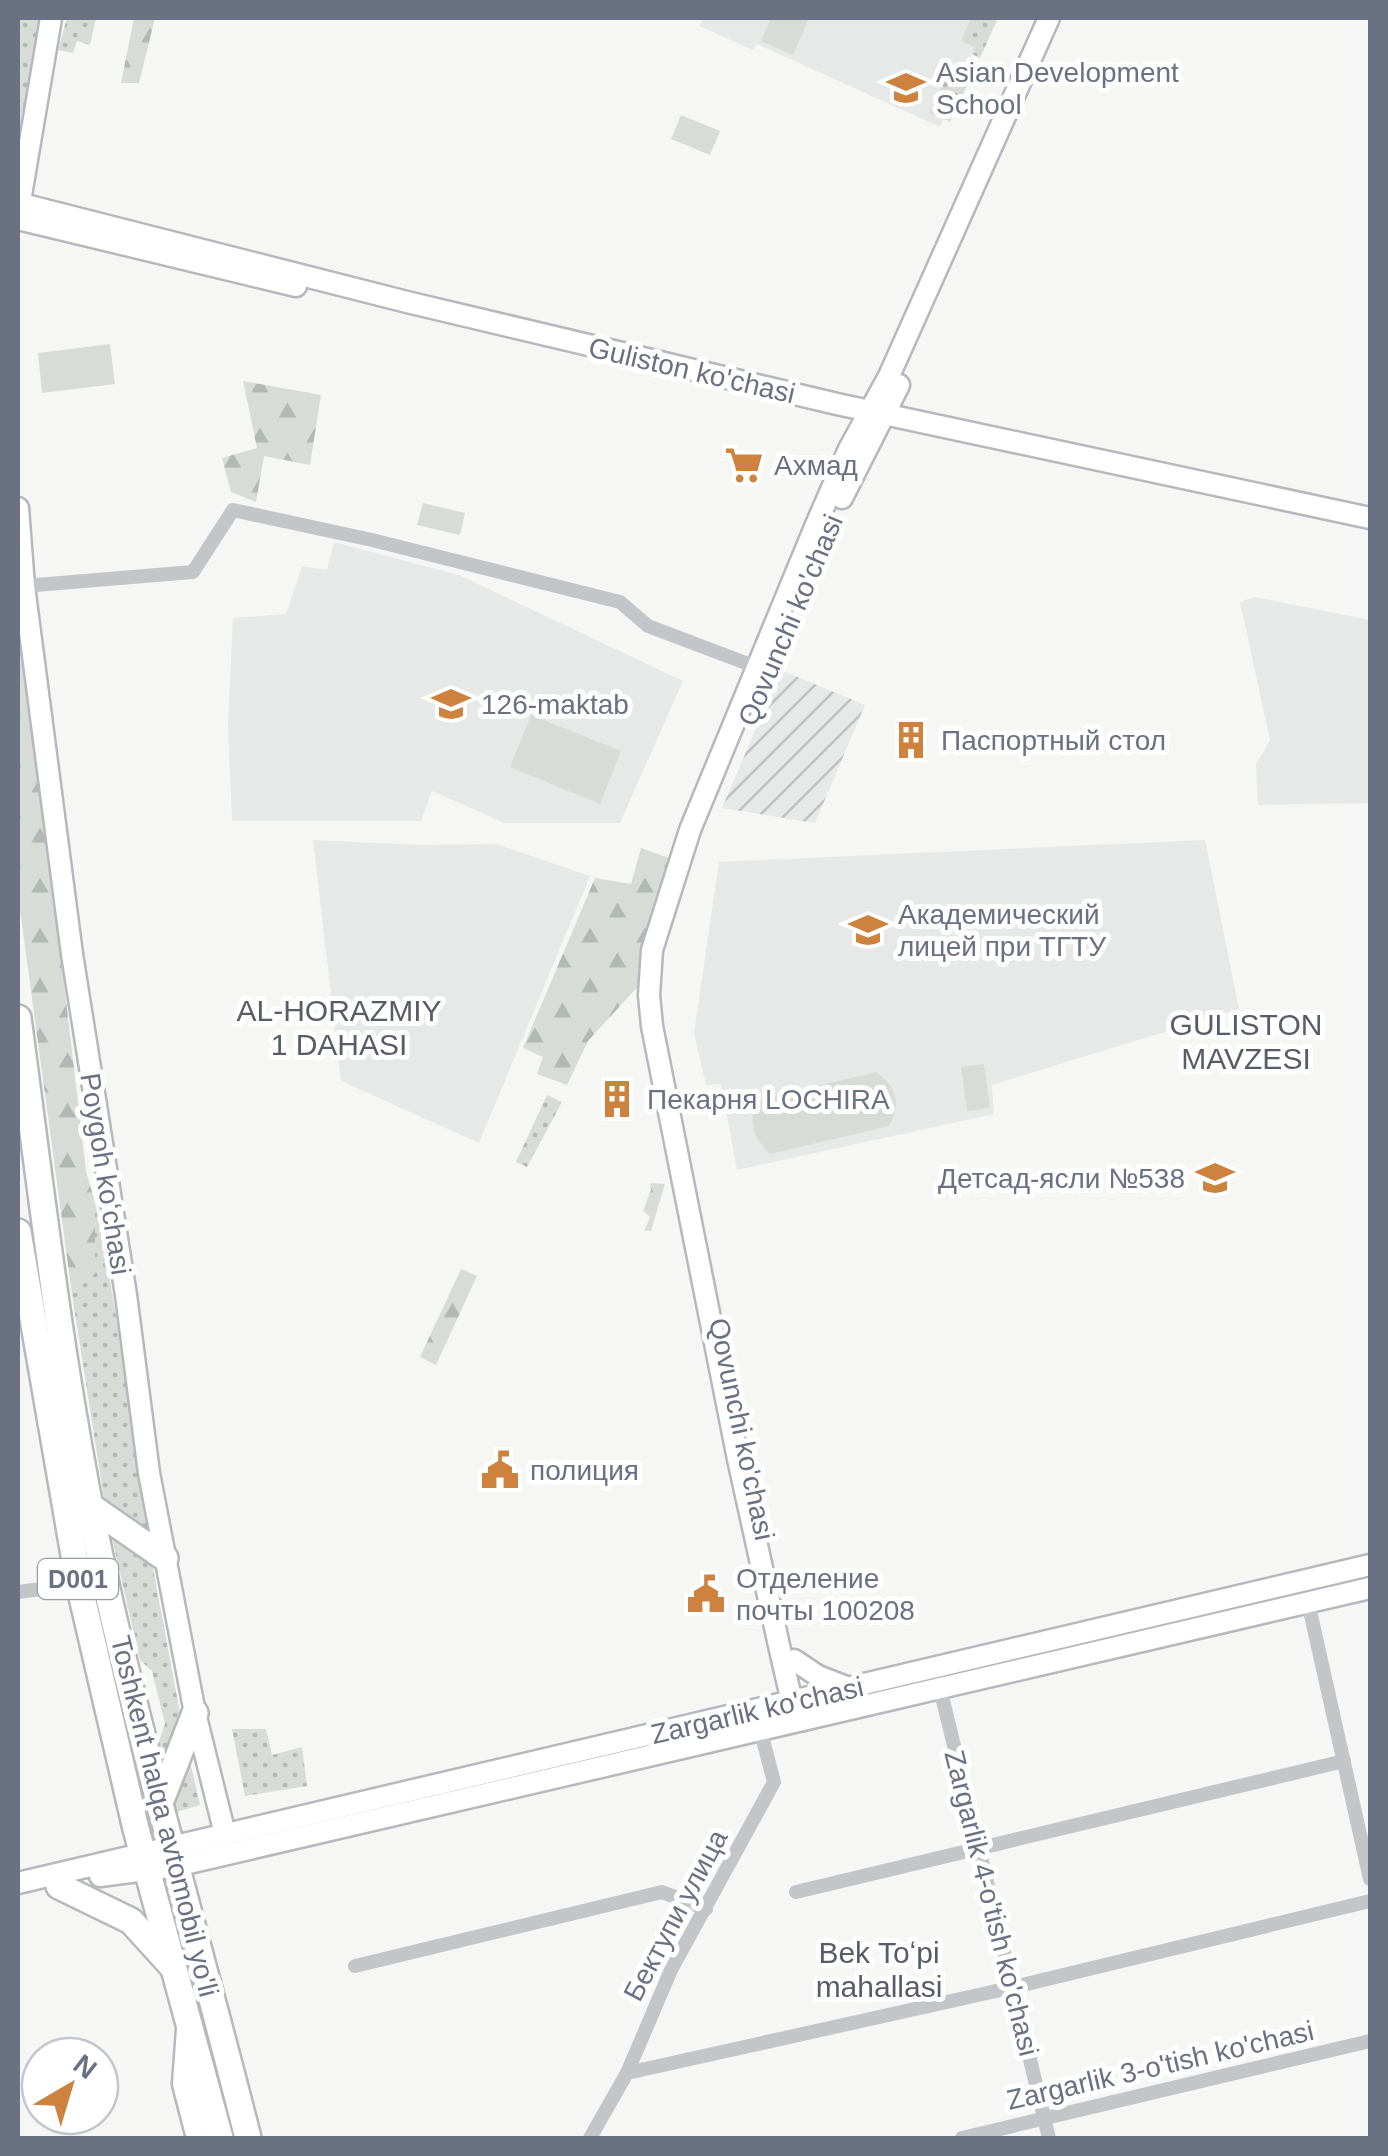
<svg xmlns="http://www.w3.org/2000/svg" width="1388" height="2156" viewBox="0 0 1388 2156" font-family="Helvetica,sans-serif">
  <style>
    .built { fill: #e7e8e8 }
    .industrial { fill: url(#industrial-furrows) }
    .grass { fill: url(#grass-dots) }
    .forest { fill: url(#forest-firs) }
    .pitch { fill: #d7ddd6 }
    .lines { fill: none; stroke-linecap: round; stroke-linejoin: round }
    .secondary-casing { stroke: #b6b8be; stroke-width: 25 }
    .highway-casing { stroke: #b6b8bc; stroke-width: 30 }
    .street { stroke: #c4c5c9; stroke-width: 14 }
    .secondary { stroke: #fff; stroke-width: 20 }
    .highway { stroke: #fff; stroke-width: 25 }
    .labels { text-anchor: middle; stroke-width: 10; stroke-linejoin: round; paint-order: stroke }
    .shield { fill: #fff; stroke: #979ca8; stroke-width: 2.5 }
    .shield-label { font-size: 25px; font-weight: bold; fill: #6a7182 }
    .poi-label { font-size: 28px; fill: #6a7182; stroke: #fff; text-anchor: start }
    .street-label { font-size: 28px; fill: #6a7182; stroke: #fff }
    .neighbourhood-label { font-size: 30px; fill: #575c68; stroke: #fff }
  </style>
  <defs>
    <pattern id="industrial-furrows" width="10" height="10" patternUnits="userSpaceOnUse" patternTransform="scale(2.5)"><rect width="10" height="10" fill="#e7e8e8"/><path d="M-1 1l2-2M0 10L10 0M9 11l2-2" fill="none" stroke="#bfc0c1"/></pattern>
    <pattern id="grass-dots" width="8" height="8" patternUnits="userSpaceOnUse" patternTransform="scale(2.5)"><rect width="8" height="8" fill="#d7ddd6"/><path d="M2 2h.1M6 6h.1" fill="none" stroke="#b2b8b3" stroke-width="1.8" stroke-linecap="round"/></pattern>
    <pattern id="forest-firs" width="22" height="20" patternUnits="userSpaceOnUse" patternTransform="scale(2.5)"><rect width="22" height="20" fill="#d7ddd6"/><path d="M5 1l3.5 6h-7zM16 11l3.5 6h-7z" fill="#b2b8b3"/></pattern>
  </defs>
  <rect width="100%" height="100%" fill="#f6f7f5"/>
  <g class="built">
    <path d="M704 18H988L940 127 757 44 753 50 699 26Z"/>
    <path d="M334 542 459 575 683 681 620 823H505L432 791 421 821H232L228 726 233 618 286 614 302 566 327 570Z"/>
    <path d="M1254 597 1370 620V803L1258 805 1256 764 1270 740 1240 602Z"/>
    <path d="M313 840 423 845 496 844 590 876 479 1143 341 1081Z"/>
    <path d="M1205 840 1239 1009 992 1085 994 1114 737 1170 721 1084 706 1085 694 1033 719 862Z"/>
  </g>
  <path class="industrial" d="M781 670 865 705 815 823 722 808Z"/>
  <g class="grass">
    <path d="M18 18H42L28 81 18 161Z"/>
    <path d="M67 18H96L90 45 77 41 73 53 58 50Z"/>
    <path d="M971 18H998L980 58 972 54 975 47 961 41Z"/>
    <path d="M948 74 968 83 950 122 930 113Z"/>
    <path d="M547 1095 562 1102 527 1167 516 1162Z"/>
    <path d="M95 1203C119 1313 130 1424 150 1534L106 1511 72 1294 95 1273Z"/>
    <path d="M111 1534 151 1558 183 1729 164 1764 159 1741 165 1724 152 1671 140 1660Z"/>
    <path d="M232 1729H266L272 1755 302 1747 307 1786 245 1796Z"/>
    <path d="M187 1748 200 1805 177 1812 173 1796Z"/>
  </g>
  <g class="forest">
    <path d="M134 18H155L139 83H121Z"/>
    <path d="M243 381 321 395 310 465 264 456 256 502 231 492 222 458 257 448Z"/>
    <path d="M18 616 28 676 86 1171 95 1203V1273L72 1294 18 895Z"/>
    <path d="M641 848 672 859 642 982 588 1041 567 1085 537 1074 543 1057 523 1048 595 878 631 884Z"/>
    <path d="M650 1183 665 1184 651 1231 645 1230 650 1217 643 1211 651 1190Z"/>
    <path d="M461 1269 477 1276 436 1365 420 1357Z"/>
  </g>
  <g class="pitch">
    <path d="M771 18H809L793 55 761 41Z"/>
    <path d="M681 115 720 131 710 155 671 139Z"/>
    <path d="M110 344 115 384 42 393 38 353Z"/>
    <path d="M423 503 465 513 460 535 417 525Z"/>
    <path d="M531 715 621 751 600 804 510 767Z"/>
    <path d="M984 1064 990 1108 967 1111 961 1067Z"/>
    <path d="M877 1072C896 1087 902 1105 889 1126L770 1154C753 1138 748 1121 757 1100Z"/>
  </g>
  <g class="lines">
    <g class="secondary-casing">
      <g id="secondary">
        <path d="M18 203 407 302 837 404 1370 518"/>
        <path d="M18 213 51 18"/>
        <path d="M18 219 296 286"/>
        <path d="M842 498 899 385"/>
        <path d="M18 508 24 586 72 954 126 1295 149 1473 195 1713 225 1834"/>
        <path d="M794 1660 818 1676 849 1688"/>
        <path d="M803 1720 792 1702 780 1650 738 1459 652 1026 649 995 652 950 690 830 815 527 849 449 889 376 1049 18"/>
        <path d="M100 1876 176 1866 1370 1588"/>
        <path d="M18 1883 1370 1565"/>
        <path d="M187 2029 183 2084 197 2138"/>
      </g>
    </g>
    <g class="highway-casing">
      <g id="highway">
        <path d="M18 1018C44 1213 66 1410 110 1602 151 1782 203 1959 248 2138"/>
        <path d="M18 1232 79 1584 136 1829 220 2138"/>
        <path d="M90 1506 165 1558"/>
        <path d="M160 1803 195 1713"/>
        <path d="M59 1886 131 1921 171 1965"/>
      </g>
    </g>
    <g class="street">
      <path d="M24 586 193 572 233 510 372 540 620 602 648 626 767 671"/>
      <path d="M18 1592 79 1584"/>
      <path d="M1308 1602 1370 1879"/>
      <path d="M940 1688 1049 2138"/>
      <path d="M796 1892 1344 1761"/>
      <path d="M355 1966 662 1892 706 1909"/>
      <path d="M627 2073 1014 1987 1370 1901"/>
      <path d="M590 2138 627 2073 671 1970 774 1782 758 1721"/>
      <path d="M962 2138 1370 2041"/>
    </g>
    <use href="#secondary" class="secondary"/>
    <use href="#highway" class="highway"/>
  </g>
  <defs>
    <g id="school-bare" transform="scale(3)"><path d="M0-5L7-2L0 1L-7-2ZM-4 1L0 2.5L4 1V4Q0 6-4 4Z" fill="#cd823e" stroke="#fff" stroke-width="2.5" paint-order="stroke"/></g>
    <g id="supermarket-bare" transform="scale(3)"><path d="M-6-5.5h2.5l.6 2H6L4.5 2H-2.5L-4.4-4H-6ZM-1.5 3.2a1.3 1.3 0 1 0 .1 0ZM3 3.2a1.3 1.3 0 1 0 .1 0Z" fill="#cd823e" stroke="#fff" stroke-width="2.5" paint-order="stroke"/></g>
    <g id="building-bare" transform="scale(3)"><path d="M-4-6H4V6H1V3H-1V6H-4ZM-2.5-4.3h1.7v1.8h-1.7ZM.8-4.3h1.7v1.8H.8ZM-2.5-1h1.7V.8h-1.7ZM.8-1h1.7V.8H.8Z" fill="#cd823e" stroke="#fff" stroke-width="2.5" paint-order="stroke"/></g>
    <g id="university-bare" transform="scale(3)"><path d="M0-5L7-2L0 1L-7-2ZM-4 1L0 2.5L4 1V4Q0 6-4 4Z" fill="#cd823e" stroke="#fff" stroke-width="2.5" paint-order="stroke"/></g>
    <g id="civic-bare" transform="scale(3)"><path d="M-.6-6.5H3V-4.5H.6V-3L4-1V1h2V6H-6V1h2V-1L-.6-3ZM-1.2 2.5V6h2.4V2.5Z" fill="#cd823e" stroke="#fff" stroke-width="2.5" paint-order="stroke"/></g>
  </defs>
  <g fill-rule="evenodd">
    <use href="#school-bare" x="906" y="88"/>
    <use href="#supermarket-bare" x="744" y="465"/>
    <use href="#school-bare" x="451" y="704"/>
    <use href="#building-bare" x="911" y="740"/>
    <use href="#university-bare" x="868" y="930"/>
    <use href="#building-bare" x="617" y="1099"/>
    <use href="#school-bare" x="1215" y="1178"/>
    <use href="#civic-bare" x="500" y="1470"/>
    <use href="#civic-bare" x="706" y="1594"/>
  </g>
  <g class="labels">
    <rect class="shield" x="38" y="1559" width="80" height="40" rx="8"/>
    <g class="shield-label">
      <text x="78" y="1588">D001</text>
    </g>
    <g class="poi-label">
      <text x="936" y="82">Asian Development<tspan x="936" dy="32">School</tspan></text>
      <text x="774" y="475">Ахмад</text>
      <text x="481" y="714">126-maktab</text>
      <text x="941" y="750">Паспортный стол</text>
      <text x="898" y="924">Академический<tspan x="898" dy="32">лицей при ТГТУ</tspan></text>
      <text x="647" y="1109">Пекарня LOCHIRA</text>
      <text x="1185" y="1188" text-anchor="end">Детсад-ясли №538</text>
      <text x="530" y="1480">полиция</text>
      <text x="736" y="1588">Отделение<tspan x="736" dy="32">почты 100208</tspan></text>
    </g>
    <g class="street-label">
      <text transform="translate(692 370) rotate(13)" y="10">Guliston ko'chasi</text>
      <text transform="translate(790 620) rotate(-67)" y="10">Qovunchi ko'chasi</text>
      <text transform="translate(106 1174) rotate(81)" y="10">Poygoh koʻchasi</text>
      <text transform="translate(742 1429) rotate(78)" y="10">Qovunchi ko'chasi</text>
      <text transform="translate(757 1710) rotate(-13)" y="10">Zargarlik ko'chasi</text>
      <text transform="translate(165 1816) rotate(76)" y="10">Toshkent halqa avtomobil yo'li</text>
      <text transform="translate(992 1903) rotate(76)" y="10">Zargarlik 4-o'tish ko'chasi</text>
      <text transform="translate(675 1915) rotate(-62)" y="10">Бектупи улица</text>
      <text transform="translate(1160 2065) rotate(-13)" y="10">Zargarlik 3-o'tish ko'chasi</text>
    </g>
    <g class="neighbourhood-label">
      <text x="339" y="1021">AL-HORAZMIY<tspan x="339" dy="34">1 DAHASI</tspan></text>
      <text x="1246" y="1035">GULISTON<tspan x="1246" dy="34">MAVZESI</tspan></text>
      <text x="879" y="1963">Bek Toʻpi<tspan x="879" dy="34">mahallasi</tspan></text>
    </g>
  </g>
  <rect width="1388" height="2156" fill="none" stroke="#6a7182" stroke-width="40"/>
  <g transform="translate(70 2086) rotate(38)"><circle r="48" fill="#ffffff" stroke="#c3c6cd" stroke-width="2.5"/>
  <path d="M0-8L18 38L0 25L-18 38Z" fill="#cd823e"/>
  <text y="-15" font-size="28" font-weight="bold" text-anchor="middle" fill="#6a7182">N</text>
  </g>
</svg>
